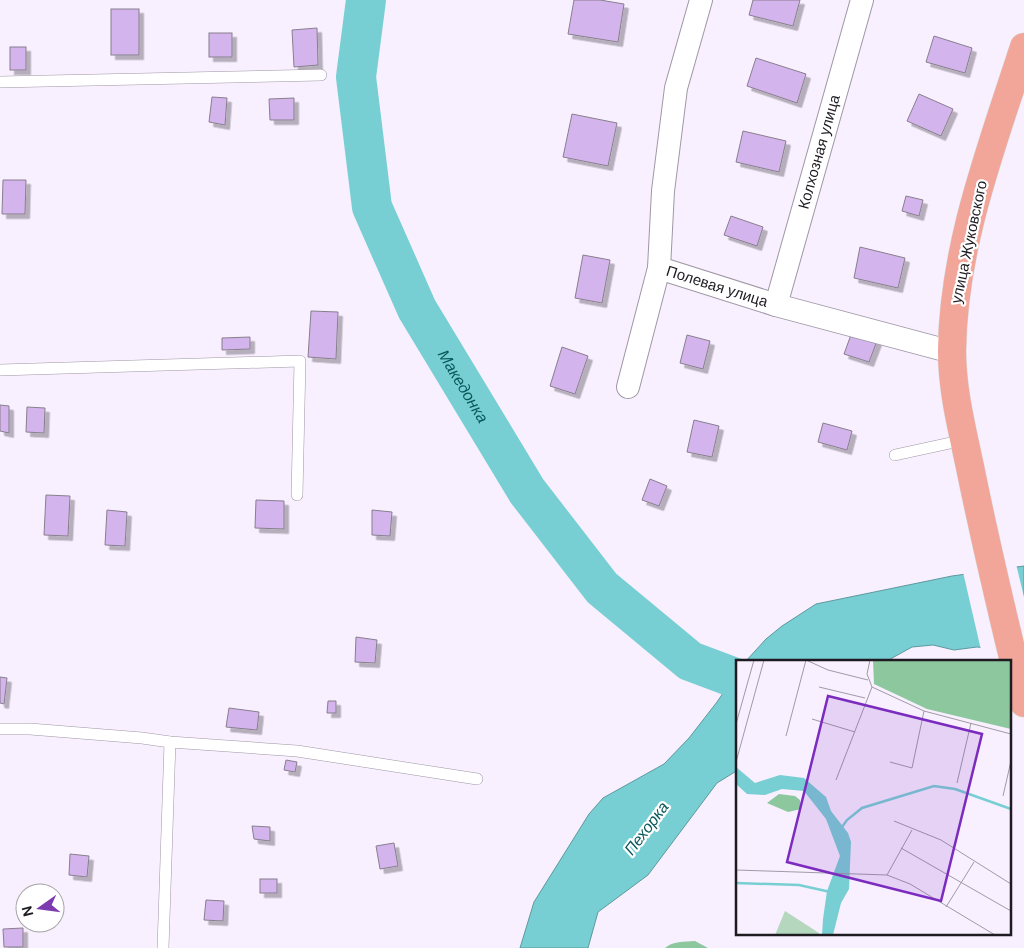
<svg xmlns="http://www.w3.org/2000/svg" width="1024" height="948" viewBox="0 0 1024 948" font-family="'DM Sans',sans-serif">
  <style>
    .forest { fill: #8cc79e }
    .water { fill: #78cfd3; stroke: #5d999e }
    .pier { fill: #f8efff }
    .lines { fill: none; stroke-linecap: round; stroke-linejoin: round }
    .river { stroke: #78cfd3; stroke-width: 40 }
    .building { fill: #d4b4ec; stroke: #877f8d; filter: url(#shadow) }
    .lane-casing { stroke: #9f97a5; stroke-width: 12 }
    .street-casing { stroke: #9f97a5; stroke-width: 24 }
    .primary-casing { stroke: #dbdbdb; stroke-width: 29 }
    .lane { stroke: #fff; stroke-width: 11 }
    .street { stroke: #fff; stroke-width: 22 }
    .primary { stroke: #f2a599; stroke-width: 28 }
    .labels { text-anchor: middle; stroke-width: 4.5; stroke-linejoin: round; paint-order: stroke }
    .street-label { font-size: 15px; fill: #1e1b21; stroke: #fff }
    .water-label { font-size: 16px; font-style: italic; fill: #09595c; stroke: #fff }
    .inset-river { fill: none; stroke: #78cfd3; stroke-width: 2.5 }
    .inset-road { fill: none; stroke: #a19aa6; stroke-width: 1 }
    .view { fill: #7b2cbf; fill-opacity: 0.15; stroke: #7b2cbf; stroke-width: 2.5 }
    .inset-edge { fill: none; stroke: #1e1b21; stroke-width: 2.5 }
  </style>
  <defs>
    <filter id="shadow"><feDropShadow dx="4.5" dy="4.5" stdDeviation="0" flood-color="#0004"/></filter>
  </defs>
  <rect width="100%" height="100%" fill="#f8efff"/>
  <path class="forest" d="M695 941 708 948H665C673 941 684 942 695 941Z"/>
  <g class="water">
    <path d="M1024 566V652L977 647 954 650 933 645 912 647 885 662H745L766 639 782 626 816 604 952 576Z"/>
    <path d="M738 671V770L717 783 648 875 598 912 588 948H520L534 902 589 814 603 798 664 764 689 738 717 702Z"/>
  </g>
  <path class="pier" d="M1016 564 1024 597V654L981 650 963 572Z"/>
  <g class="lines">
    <path class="river" id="s1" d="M366 0 356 77 372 207 417 309 527 491 602 588 690 661 738 679"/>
  </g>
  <g class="building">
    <path d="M574 0H600L624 4 618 42 568 34Z"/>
    <path d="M753 0H800L793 26 749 15Z"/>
    <rect x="111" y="9" width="28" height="46"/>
    <path d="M317 28 318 65 294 67 292 30Z"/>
    <rect x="209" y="33" width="23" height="24"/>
    <path d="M934 36 972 48 965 73 926 62Z"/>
    <rect x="10" y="47" width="16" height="23"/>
    <path d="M756 58 806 74 797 103 747 86Z"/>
    <path d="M919 94 953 109 941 136 907 121Z"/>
    <path d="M212 97 227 98 225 125 209 122Z"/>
    <path d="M294 98V120H270L269 99Z"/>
    <path d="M572 114 617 123 608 166 563 157Z"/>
    <path d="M743 131 786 141 779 172 736 162Z"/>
    <path d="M3 180H26L25 214H2Z"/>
    <path d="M906 196 923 200 919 216 902 211Z"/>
    <path d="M731 216 763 227 757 246 724 235Z"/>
    <path d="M860 247 905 258 898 288 854 278Z"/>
    <path d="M583 255 610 260 602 303 575 298Z"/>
    <path d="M311 311 338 312 336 359 308 357Z"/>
    <path d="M852 332 877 341 869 362 844 354Z"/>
    <path d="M687 335 710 341 703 369 680 363Z"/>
    <path d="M250 337V349L222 350V338Z"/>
    <path d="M562 347 588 356 575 394 550 386Z"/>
    <path d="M0 405 9 406V433L0 431Z"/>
    <path d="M27 407 45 408 44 433 26 432Z"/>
    <path d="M694 420 719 426 712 457 687 452Z"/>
    <path d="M823 423 852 431 847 450 818 442Z"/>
    <path d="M650 479 667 486 659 506 642 500Z"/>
    <path d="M46 495 70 496 68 536 44 535Z"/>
    <path d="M256 500 284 501V529L255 528Z"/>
    <path d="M107 510 127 512 125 546 105 545Z"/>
    <path d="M372 510 392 512 390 536 372 535Z"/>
    <path d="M356 637 377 640 375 663 355 662Z"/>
    <path d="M0 677 7 678 4 704 0 703Z"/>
    <path d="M328 701H336V713H327Z"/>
    <path d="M229 708 259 712 257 730 226 727Z"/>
    <path d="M286 760 297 762 295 772 284 770Z"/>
    <path d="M252 826 270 827V841L254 839Z"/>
    <path d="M394 843 398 866 380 869 376 846Z"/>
    <path d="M70 854 89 856 87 877 69 875Z"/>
    <rect x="260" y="879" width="17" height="14"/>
    <path d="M206 900 224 901 223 921 204 920Z"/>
    <path d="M23 928V947H4L3 929Z"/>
  </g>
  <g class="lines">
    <g class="lane-casing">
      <g id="lane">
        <path d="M0 82 321 75"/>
        <path d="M0 370 300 361 297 495"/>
        <path d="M895 455 964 440"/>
        <path d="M0 729H30L142 738 170 742 297 751 477 779"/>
        <path d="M163 948 170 742"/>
      </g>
    </g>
    <g class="street-casing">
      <g id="street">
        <path id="s2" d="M659 268 776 305 952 352"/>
        <path id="s3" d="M776 305 862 0"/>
        <path d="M628 387 659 268 663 191 676 88 701 0"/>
      </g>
    </g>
    <g class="primary-casing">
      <path id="primary" d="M1024 47C992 146 953 246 952 351 952 390 962 429 970 467 986 546 1005 625 1024 703"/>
    </g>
    <use href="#lane" class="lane"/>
    <use href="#street" class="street"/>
    <use href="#primary" class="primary"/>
  </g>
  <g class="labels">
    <g class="street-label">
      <text dy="5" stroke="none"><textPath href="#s3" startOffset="159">Колхозная улица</textPath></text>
      <text transform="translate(969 242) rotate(-78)" y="5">улица Жуковского</text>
      <text dy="5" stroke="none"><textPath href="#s2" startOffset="61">Полевая улица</textPath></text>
    </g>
    <g class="water-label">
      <text dy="6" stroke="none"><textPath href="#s1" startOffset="410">Македонка</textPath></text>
      <text transform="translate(646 828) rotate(-53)" y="6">Пехорка</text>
    </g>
  </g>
  <g transform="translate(736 660)">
    <rect width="275" height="275" fill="#f8efff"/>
    <path d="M49 251 83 273 82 275H39Z" fill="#b4d7be"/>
    <path d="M137 0H275V69L191 49 138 24ZM43 134 59 136 64 140 65 149 52 152 31 143Z" fill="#8cc79e"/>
    <path d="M0 107 19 123 44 115 68 118 90 137 95 151 112 173 115 182 113 229 105 243 97 275H86L87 259 91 231 104 196 90 159 68 131 46 129 29 135 11 134 0 124Z" fill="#78cfd3"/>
    <path class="inset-river" d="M103 171 111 160 126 148 198 126 219 129 275 149M0 223 63 225 99 233"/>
    <path class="inset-road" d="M70 0 92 10 132 20M134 0 131 14 136 27 188 51 275 74M83 27 129 38M76 59 119 72M0 64 18 0M50 76 70 0M0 102 28 0M154 102 176 108 188 51M100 120 136 27M221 123 235 63M267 136 275 101M158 161 205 180 275 224M165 188 275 251M0 210 151 215 174 224 259 275M151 215 176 170M210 247 238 202"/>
    <path class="view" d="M92 36 246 74 205 241 51 202Z"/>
    <rect width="275" height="275" class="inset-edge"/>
  </g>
  <g transform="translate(40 908) rotate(256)"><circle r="24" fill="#ffffff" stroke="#a5a4a6"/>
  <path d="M0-4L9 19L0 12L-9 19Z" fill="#7e3bb0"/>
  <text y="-8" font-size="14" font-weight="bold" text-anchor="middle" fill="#1e1b21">N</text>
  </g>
</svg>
